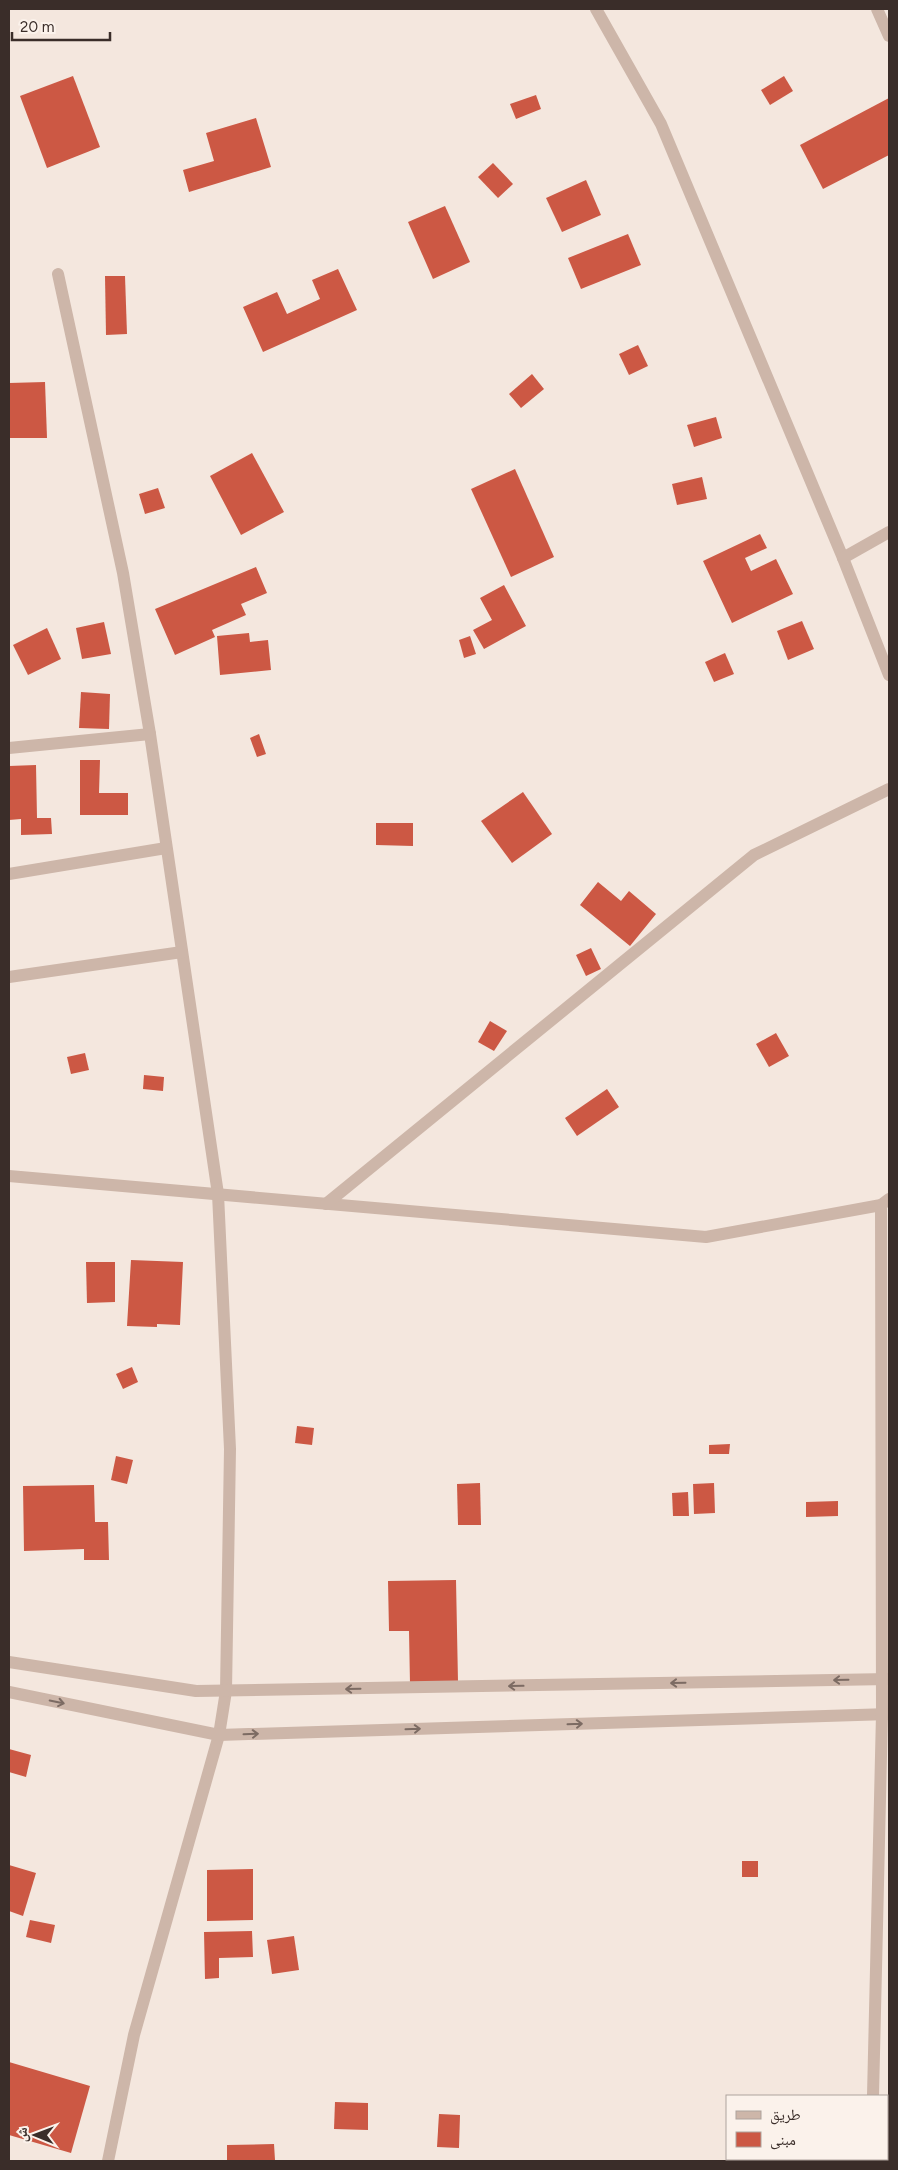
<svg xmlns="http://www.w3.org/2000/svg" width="898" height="2170" viewBox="0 0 898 2170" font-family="Figtree,'Noto Naskh Arabic',sans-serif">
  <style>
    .building { fill: #cc5844 }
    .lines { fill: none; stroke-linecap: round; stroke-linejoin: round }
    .street { stroke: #cdb6a9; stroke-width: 12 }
    .oneway { stroke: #7c6b63 }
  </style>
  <rect width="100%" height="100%" fill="#f4e7de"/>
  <g class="building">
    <path d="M73 76 100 147 47 168 20 96Z"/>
    <path d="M784 76 793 91 770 105 761 90Z"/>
    <path d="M536 95 541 109 516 119 510 104Z"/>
    <path d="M889 98V155L823 189 800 145Z"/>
    <path d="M256 118 271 167 189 192 183 170 214 161 206 133Z"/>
    <path d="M493 163 513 184 498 198 478 177Z"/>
    <path d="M586 180 601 215 562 232 546 198Z"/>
    <path d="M445 206 470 262 433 279 408 222Z"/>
    <path d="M628 234 641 265 581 289 568 258Z"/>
    <path d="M338 269 357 310 263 352 243 307 277 292 287 314 320 299 312 280Z"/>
    <path d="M105 276H125L127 334 106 335Z"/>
    <path d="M638 345 648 366 629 375 619 354Z"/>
    <path d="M532 374 544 389 521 408 509 394Z"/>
    <path d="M45 382 47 438H9V383Z"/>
    <path d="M716 417 722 438 694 447 687 425Z"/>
    <path d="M252 453 284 512 241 535 210 476Z"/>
    <path d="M515 469 554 557 511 577 471 489Z"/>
    <path d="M702 477 707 499 677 505 672 484Z"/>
    <path d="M158 488 165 508 145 514 139 494Z"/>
    <path d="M760 534 767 548 745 558 751 571 776 559 793 594 732 623 703 561Z"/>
    <path d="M256 567 267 593 241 604 246 615 212 630 215 637 175 655 155 609Z"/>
    <path d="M504 585 526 626 484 649 473 630 492 620 480 598Z"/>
    <path d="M802 621 814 649 788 660 777 631Z"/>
    <path d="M104 622 111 654 82 659 76 628Z"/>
    <path d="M47 628 61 659 28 675 13 645Z"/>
    <path d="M249 633 250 642 268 640 271 670 220 675 217 636Z"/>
    <path d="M470 636 476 654 464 658 459 640Z"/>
    <path d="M725 653 734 674 714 682 705 662Z"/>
    <path d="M81 692 110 694 109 729 79 728Z"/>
    <path d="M259 734 266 754 257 757 250 738Z"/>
    <path d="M80 760H100L99 793H128V815H80Z"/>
    <path d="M36 765 37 818H51L52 834 21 835V819L9 820V766Z"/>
    <path d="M523 792 552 834 512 863 481 821Z"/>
    <path d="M376 823H413V846L376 845Z"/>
    <path d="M598 882 621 901 629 891 656 914 630 946 580 905Z"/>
    <path d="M591 948 601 969 586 976 576 955Z"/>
    <path d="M490 1021 507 1031 494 1051 478 1042Z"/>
    <path d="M776 1033 789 1056 769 1067 756 1044Z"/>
    <path d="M85 1053 89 1070 71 1074 67 1057Z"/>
    <path d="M144 1075 164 1077 163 1091 143 1089Z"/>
    <path d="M607 1089 619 1107 577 1136 565 1118Z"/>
    <path d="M131 1260 183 1262 180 1325 157 1324V1327L127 1326Z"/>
    <path d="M86 1262H115V1302L87 1303Z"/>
    <path d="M132 1367 138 1382 123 1389 116 1374Z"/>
    <path d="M297 1426 314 1428 312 1445 295 1443Z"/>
    <path d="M730 1444 729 1454H709V1445Z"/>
    <path d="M116 1456 133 1460 127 1484 111 1480Z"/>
    <path d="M480 1483 481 1525H458L457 1484Z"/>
    <path d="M714 1483 715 1513 694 1514 693 1484Z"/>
    <path d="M94 1485 95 1522H108L109 1560H84V1549L24 1551 23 1486Z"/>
    <path d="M688 1492 689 1516H673L672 1493Z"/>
    <path d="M838 1501V1516L806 1517V1502Z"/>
    <path d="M456 1580 458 1682 410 1684 409 1631H389L388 1581Z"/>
    <path d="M9 1749 31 1755 26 1777 9 1772Z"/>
    <rect x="742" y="1861" width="16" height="16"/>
    <path d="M9 1865 36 1873 23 1916 9 1911Z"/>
    <path d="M253 1869V1920L207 1921V1870Z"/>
    <path d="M30 1920 55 1925 51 1943 26 1937Z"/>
    <path d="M252 1931 253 1957 219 1958V1978L205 1979 204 1932Z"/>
    <path d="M294 1936 299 1970 272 1974 267 1940Z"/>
    <path d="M9 2062 90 2086 71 2153 9 2135Z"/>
    <path d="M335 2102 368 2103V2130L334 2129Z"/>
    <path d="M439 2114 460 2115 459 2148 437 2147Z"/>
    <path d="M274 2144 275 2160 227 2161V2145Z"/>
  </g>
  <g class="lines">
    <g class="street">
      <path d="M596 9 661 124 843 558 889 675"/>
      <path d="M877 9 889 36"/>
      <path d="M58 274 123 573 150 734 218 1194 230 1449 226 1691 219 1735 134 2035 108 2161"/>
      <path d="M843 558 889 532"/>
      <path d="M9 748 150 734"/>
      <path d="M9 874 166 848"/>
      <path d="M9 977 182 952"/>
      <path d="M9 1176 706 1237 881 1205 889 1199"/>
      <path d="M326 1204 754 855 889 789"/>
      <path d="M9 1662 196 1691 889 1679"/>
      <path d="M9 1692 219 1735 889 1714"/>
      <path d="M873 2096 882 1714 881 1205"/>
      <path d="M871 2161V2159"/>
    </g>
  </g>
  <defs><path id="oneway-shaft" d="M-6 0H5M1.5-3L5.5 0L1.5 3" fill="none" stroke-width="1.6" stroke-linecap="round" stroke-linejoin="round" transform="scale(1.25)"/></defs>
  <g class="oneway">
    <use href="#oneway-shaft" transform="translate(841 1680) rotate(179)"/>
    <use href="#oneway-shaft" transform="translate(678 1683) rotate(179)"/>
    <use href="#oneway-shaft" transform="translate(516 1686) rotate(179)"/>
    <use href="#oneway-shaft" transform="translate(353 1689) rotate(179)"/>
    <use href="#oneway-shaft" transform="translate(57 1702) rotate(12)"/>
    <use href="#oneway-shaft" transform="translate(575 1724) rotate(-2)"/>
    <use href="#oneway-shaft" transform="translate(413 1729) rotate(-2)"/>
    <use href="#oneway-shaft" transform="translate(251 1734) rotate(-2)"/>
  </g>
  <rect width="898" height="2170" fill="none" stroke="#3a2d29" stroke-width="20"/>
  <rect x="726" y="2095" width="162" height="65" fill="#fbf2eb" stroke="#aea39d"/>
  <rect x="736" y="2111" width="25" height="8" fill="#cdb6a9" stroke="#aea39d"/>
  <text x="770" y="2120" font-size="15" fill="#3a2d29">طريق</text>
  <rect x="736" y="2132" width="25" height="15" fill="#cc5844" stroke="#aea39d"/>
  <text x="770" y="2145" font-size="15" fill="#3a2d29">مبنى</text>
  <g transform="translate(35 2135) rotate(271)" stroke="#fbf2eb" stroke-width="4" paint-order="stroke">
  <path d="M0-4L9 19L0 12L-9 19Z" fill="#3a2d29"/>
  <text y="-8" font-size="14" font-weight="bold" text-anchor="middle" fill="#3a2d29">ش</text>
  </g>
  <path d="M12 32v8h98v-8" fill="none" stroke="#3a2d29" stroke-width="2.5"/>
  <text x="20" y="32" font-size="15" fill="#3a2d29" stroke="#fbf2eb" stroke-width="4" paint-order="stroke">20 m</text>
</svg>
